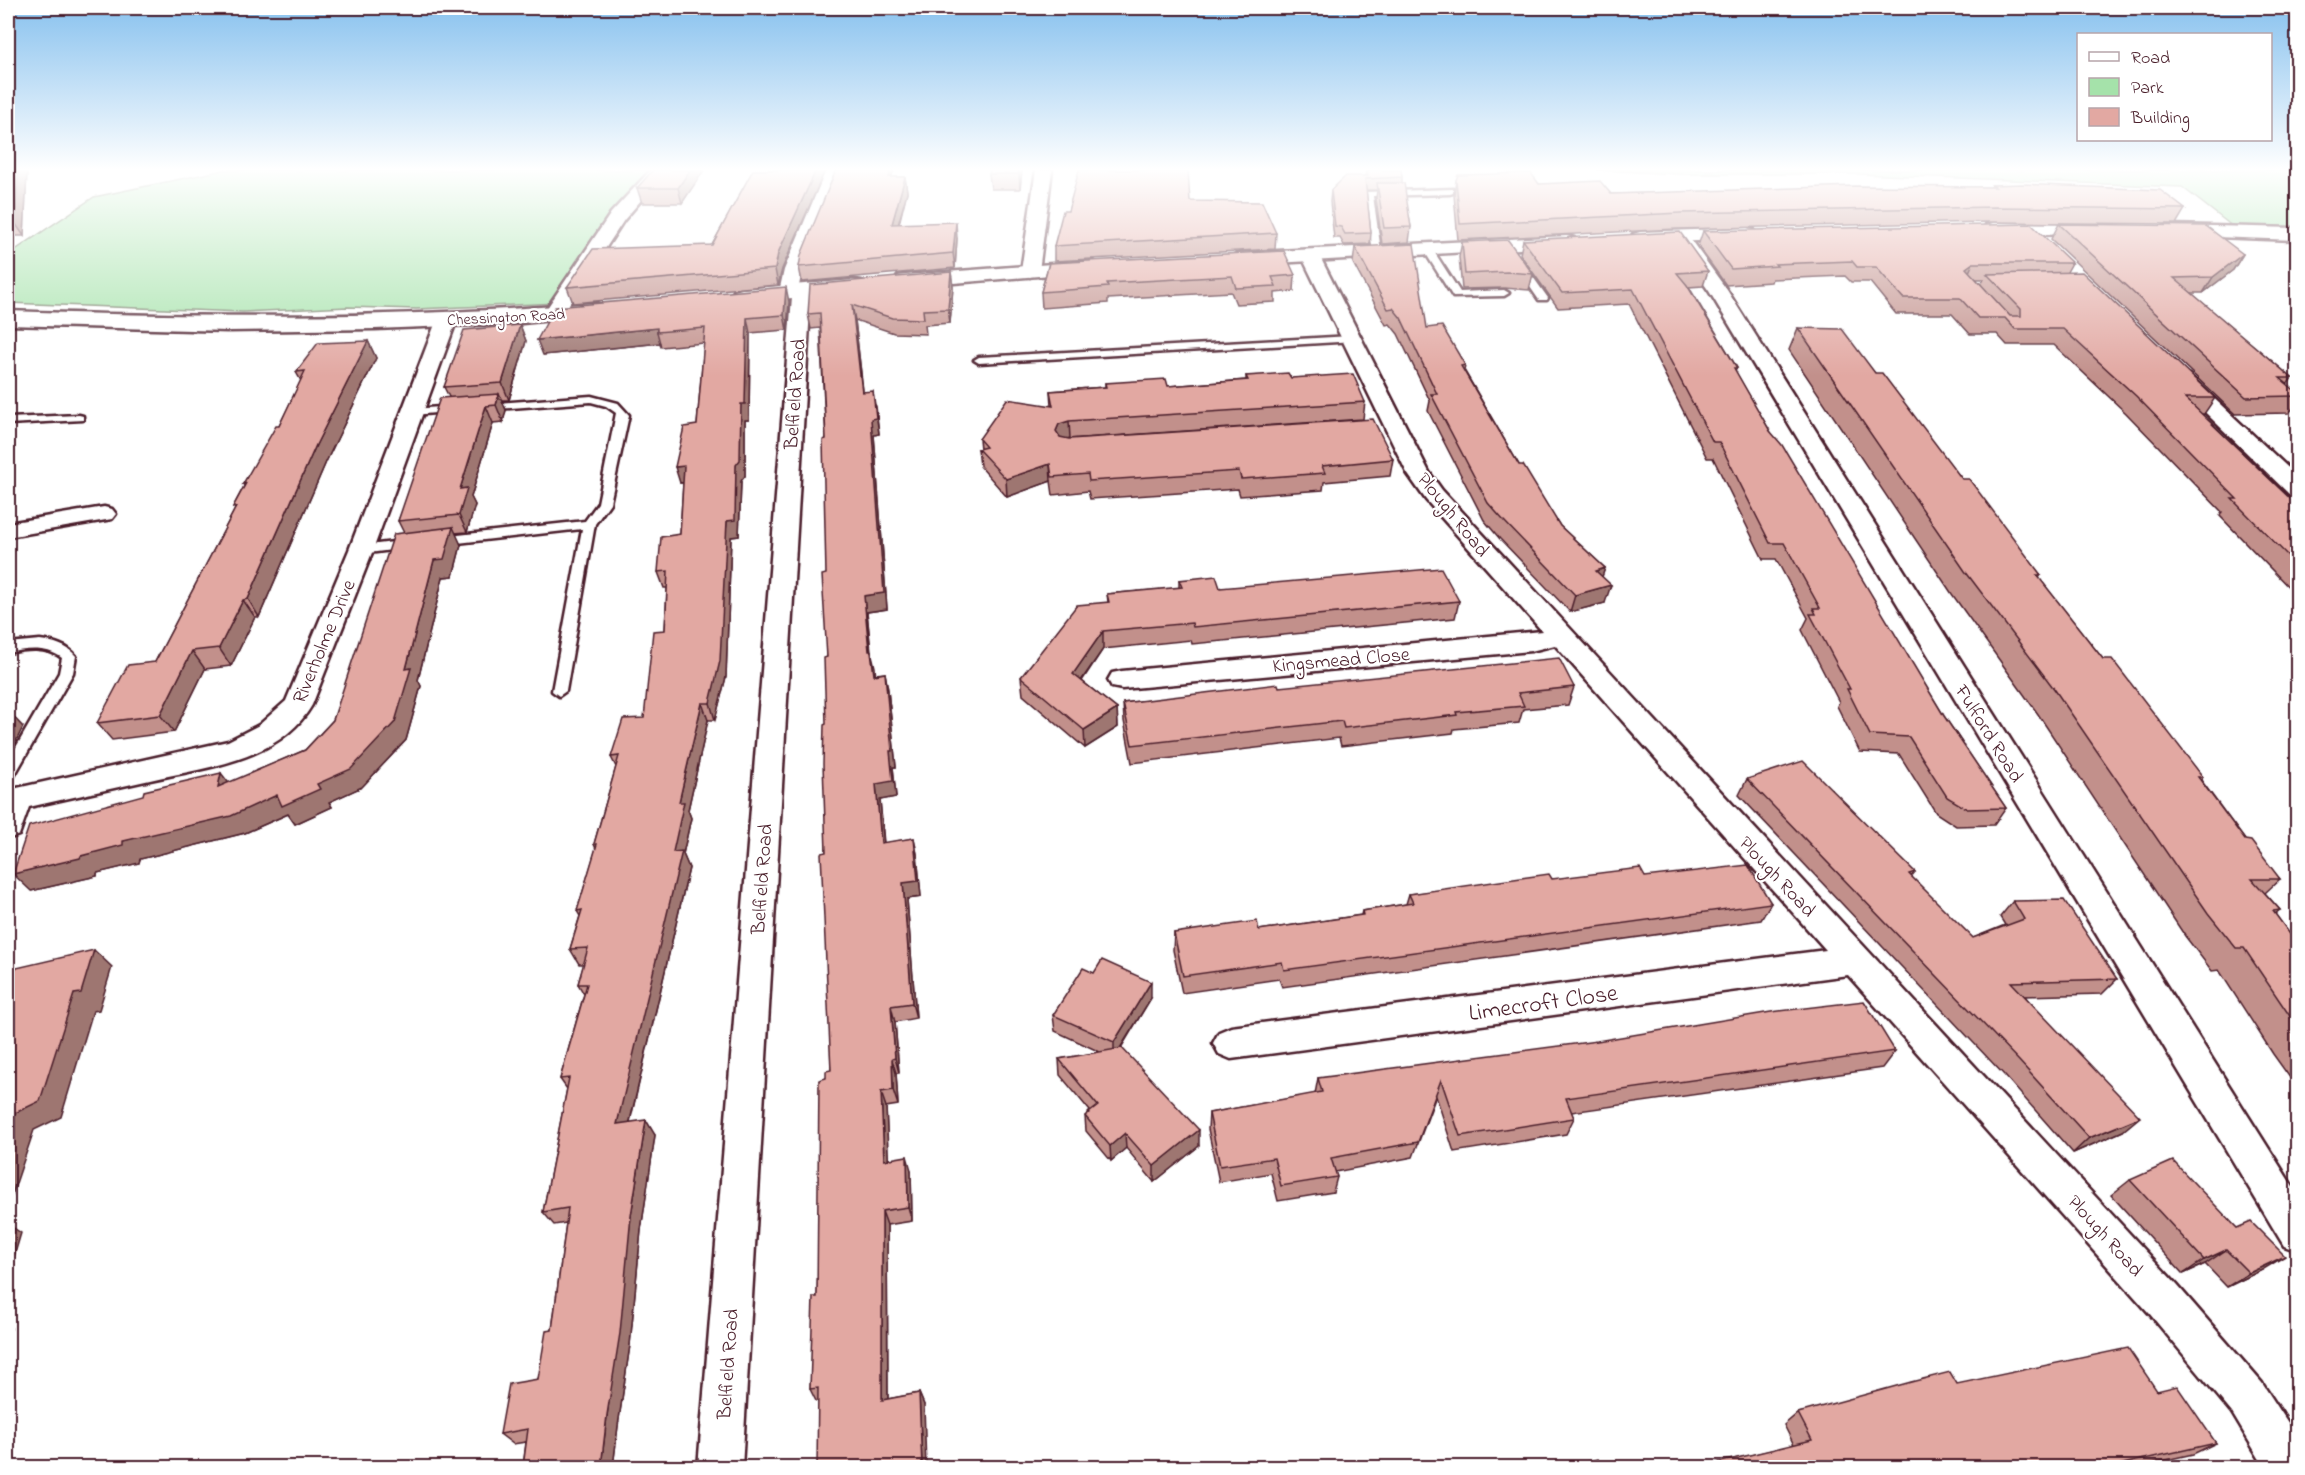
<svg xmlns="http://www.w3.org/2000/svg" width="2305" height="1475" viewBox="0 0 2305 1475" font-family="'Indie Flower',sans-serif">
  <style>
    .green { fill: #a5e2aa; stroke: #78806a; stroke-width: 1.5 }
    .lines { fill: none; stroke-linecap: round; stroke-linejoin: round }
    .service-casing { stroke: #4a1f2b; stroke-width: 5 }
    .minor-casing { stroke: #4a1f2b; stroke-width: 5 }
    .secondary-casing { stroke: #4a1f2b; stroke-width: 5 }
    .service { fill: #fff; fill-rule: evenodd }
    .minor { fill: #fff; fill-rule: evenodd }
    .secondary { fill: #fff; fill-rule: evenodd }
    .wall { fill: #c2908b; stroke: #4a1f2b; stroke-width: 1.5; fill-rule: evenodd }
    .shaded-wall { fill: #9e7671; stroke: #4a1f2b; stroke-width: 1.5 }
    .building { fill: #e2a8a2; stroke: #4a1f2b; stroke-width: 1.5 }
    .labels { text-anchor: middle; stroke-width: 4.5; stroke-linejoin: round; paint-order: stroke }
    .far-street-label { font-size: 16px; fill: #4a1f2b; stroke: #fff }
    .street-label { font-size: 20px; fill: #4a1f2b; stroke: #fff }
    .near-street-label { font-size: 24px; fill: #4a1f2b; stroke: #fff }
  </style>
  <rect width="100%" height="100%" fill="#fff"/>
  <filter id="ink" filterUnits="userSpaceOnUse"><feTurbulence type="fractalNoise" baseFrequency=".0167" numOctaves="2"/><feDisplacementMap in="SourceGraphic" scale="12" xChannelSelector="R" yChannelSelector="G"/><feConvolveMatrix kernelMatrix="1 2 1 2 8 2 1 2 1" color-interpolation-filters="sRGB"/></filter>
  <g filter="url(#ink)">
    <g class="green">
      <path d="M224 170H649L559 303 416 309 348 307 243 312 8 303V255L94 197Z"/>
      <path d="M1596 170H2297V227L2232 226 2182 187 1859 174H1679Z"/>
    </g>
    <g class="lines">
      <g class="service-casing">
        <g id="service">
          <path d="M1453 189V193L1450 194 1373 196 1381 251 1373 253 1365 192Z"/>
          <path d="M2298 192V198L2294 197V193Z"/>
          <path d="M1425 247H1431L1460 292 1504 290 1509 293 1504 296 1453 297 1423 249Z"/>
          <path d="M1517 263H1523L1548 298 1547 300H1539L1515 265Z"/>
          <path d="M1351 336 1355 337V341L979 363 974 360 979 357Z"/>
          <path d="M591 396 618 403 629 415 610 503 595 524 566 691 559 696 552 691 582 529 440 545 434 541 440 537 585 521 598 503 616 413 606 406 591 402 484 410 478 407 484 404Z"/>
          <path d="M454 406 460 409 458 411 413 415 407 412 413 409Z"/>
          <path d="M79 415 83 416V420L8 424V418Z"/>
          <path d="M410 540 415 541V547L361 554 355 550 361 546Z"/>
          <path d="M40 640C54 642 67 645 76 656L73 673 13 778 8 780V761L59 673 62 658C46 646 26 649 8 653V643Z"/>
        </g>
      </g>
      <g class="minor-casing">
        <g id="minor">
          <path d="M651 170H667L624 220 560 318H546L543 314 611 213Z"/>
          <path d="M826 170H842L802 270 799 286 809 287 811 291 742 1468H698L792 297 781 296 779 292 784 270Z"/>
          <path d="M1036 170H1052L1039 271 1030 277 1021 271Z"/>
          <path d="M1684 238 1690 239 1727 290 2298 1195V1251L2284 1246 1709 291 1675 243Z"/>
          <path d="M1310 250 1319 255 1429 472 1442 490 2177 1285 2262 1383 2298 1438V1468H2265L2232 1413 2149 1313 1848 975 1231 1059 1219 1054 1213 1043 1219 1032 1231 1027 1826 950 1555 645 1531 651 1122 689 1112 687 1108 680 1112 673 1122 671 1542 631 1426 500 1407 473 1301 255Z"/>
          <path d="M447 313 457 319 373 550 312 705C279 761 207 767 150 780 110 789 69 798 29 807L19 835 8 839V790L228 741 259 725 286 701 349 550 437 319Z"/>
          <path d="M2182 373 2189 375 2298 477V497L2290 495 2175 383 2172 379 2175 375Z"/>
          <path d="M104 507 112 509 116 514 112 519 8 537V523Z"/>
        </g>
      </g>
      <g class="secondary-casing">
        <g id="secondary">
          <path d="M1993 223 2101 224 2108 226 2111 230 2108 234 2101 236 1986 233 1983 229 1986 225Z"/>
          <path d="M2170 225 2298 228V240L2163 235 2160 231 2163 227Z"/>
          <path d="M1747 228 1754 230 1757 234 1754 238 1640 244 1633 242 1630 238 1633 234 1640 232Z"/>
          <path d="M1567 236 1574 238 1577 242 1574 246 1241 265 1234 263 1231 259 1234 255 1241 253Z"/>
          <path d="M1091 261 1098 263 1102 267 1098 271 906 287 898 286 895 281 898 276 906 275Z"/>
          <path d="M854 280 862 281 865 286 862 291 742 303 734 301 731 296 734 291 742 289Z"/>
          <path d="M595 303 603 305 606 310 603 315 522 323 375 329 228 331 8 325V311C204 318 399 319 595 303Z"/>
        </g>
      </g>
      <use href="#service" class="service"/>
      <use href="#minor" class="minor"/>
      <use href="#secondary" class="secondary"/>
    </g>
    <g class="wall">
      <path d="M8 170H27L24 236H15L8 241Z"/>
      <path d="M704 170 682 203H642L637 188Z"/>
      <path d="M753 170H825L782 269 778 285 573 303 567 287 712 245Z"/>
      <path d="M836 170H894L891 177H905L907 192 899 224 957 238 955 268 802 282 799 267Z"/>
      <path d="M1022 170 1020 189H991L989 174Z"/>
      <path d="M1366 170H1401L1402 177V183L1411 227 1409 242 1382 244 1376 198 1377 190H1366L1371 233 1370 244 1344 245 1340 238H1334L1330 202 1331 190 1365 176Z"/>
      <path d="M1456 180 1539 184 1611 194 1991 187 1992 185 2185 209 2176 224 1987 222 1676 229 1458 240 1454 195Z"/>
      <path d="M1190 201 1276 233 1275 249 1054 261V246L1068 211Z"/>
      <path d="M2059 224 2243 254 2233 270 2203 293H2191L2292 378 2287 385 2298 393V402L2289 413 2235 414 2051 239Z"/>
      <path d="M1703 231 2072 263 2067 272 2215 398 2204 414H2202L2298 506V597L2220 516 2222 512 2126 413 2054 345H2007L1997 334H1970L1952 314H1896L1870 282H1851L1845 276 1772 279 1771 282 1726 285 1698 246ZM1976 279H1984L1981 285Z"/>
      <path d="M1523 240 1708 271 1703 286 1689 287 1737 368 1735 371 1770 431 1944 716 2006 808 1994 825 1956 826 1936 813 1899 754 1860 752 1837 706 1839 702 1802 630 1808 618 1776 559H1763L1713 458H1707L1629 304 1558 308 1520 254Z"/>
      <path d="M1462 242 1533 274 1529 290 1504 288 1462 289 1459 257Z"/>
      <path d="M1355 247 1427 328 1465 365 1464 370 1519 465 1560 526 1605 568 1602 576 1605 603 1570 612 1500 539 1484 520 1428 411 1430 401 1398 334 1390 324 1386 325 1353 263Z"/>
      <path d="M1049 263 1295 275 1294 291 1275 293V302L1236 304 1231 292 1108 299V303L1042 308 1041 292Z"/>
      <path d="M951 272 953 287 950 323 925 325 926 334 894 333 855 320 863 392 876 406 879 434 874 435 887 609 867 612 871 651 875 674 885 673 888 690 896 767H893L896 797 880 800 884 843 914 838 917 854 921 897 907 899 916 1018 895 1022 899 1073H896L898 1105 886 1107 888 1159 911 1170 912 1221 887 1225 888 1399 919 1393 924 1405 816 1401 810 1389 817 1297 826 1078 831 1070 826 852 827 657 826 439 820 328 811 329 808 314Z"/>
      <path d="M789 302 787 330 750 333 749 420H745V476L741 481 739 536 731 537 726 677 715 720H708L688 810 691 818 683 854 689 868 630 1122 655 1135 641 1230 630 1345 618 1426 613 1467H523L526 1442 513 1444 500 1434 538 1379 552 1330 566 1223 554 1225 543 1212 567 1089 560 1079 584 994 578 984 584 964H579L570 949 580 916 577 911 596 849 594 844 616 767 611 757 644 718 665 630 667 588H664L658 572 680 534 683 483H680L697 425 704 343 661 347 660 343 543 355Z"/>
      <path d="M520 325 526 341 509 400H502L506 410 503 422 493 423 471 497 475 505 467 532 455 533 461 545 453 576 443 577 418 680 421 686 406 740 362 787 329 802 332 807 295 824 288 814 245 833 140 859 139 863 97 873V876L31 891 229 783 305 750 333 720 404 533 398 521 449 397 444 387Z"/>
      <path d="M1798 328 1875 373 2041 575 2039 578 2103 659 2203 777 2201 780 2245 840 2280 879 2265 893 2280 910 2275 914 2298 945V1089L2273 1054 2219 970 2212 971 2185 936 2038 714 1952 594 1789 350Z"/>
      <path d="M368 341 376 358 326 462 259 617H255L231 666 205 669 174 732 112 740 97 723 155 662 235 509 233 507 244 486 243 484 279 426 301 381 296 372Z"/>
      <path d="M1246 376 1291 378 1365 402 1363 419 1067 439 1393 459 1390 476 1324 482 1323 490 1240 496 1238 489 1090 499 1088 491 1053 495 1051 481 1007 497 980 466 978 449H980L979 439 1051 406 1050 391 1105 387V383L1168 386 1246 380Z"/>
      <path d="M1179 580 1220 588 1459 601 1455 618 1192 644 1191 640 1103 649 1082 681 1117 709 1118 727 1085 748 1023 695 1021 677 1108 602 1107 594 1179 588Z"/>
      <path d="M1279 687H1574L1568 705 1523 709 1519 723 1454 729 1453 733 1341 746 1339 738 1132 763 1124 721 1123 703Z"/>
      <path d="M1747 779 1915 872 1911 877 1973 938 2005 925 2000 917 2013 901 2117 979 2102 994 2025 996 2123 1131 2073 1153 2005 1076 1739 795Z"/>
      <path d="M1645 877 1771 903 1761 920 1282 987 1279 979 1182 993 1173 950 1174 933 1259 930 1361 915 1362 911 1406 904 1409 894 1552 879Z"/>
      <path d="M1151 998 1121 1048 1199 1146 1154 1182 1126 1148 1111 1161 1086 1131 1085 1116 1090 1111 1060 1075 1059 1059 1100 1052 1055 1031 1053 1015Z"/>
      <path d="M1895 1051 1882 1068 1571 1112 1574 1118 1566 1134 1454 1152 1436 1096 1413 1157 1335 1172 1337 1177 1333 1192 1278 1201 1271 1173 1219 1182 1208 1129 1209 1113 1315 1094 1318 1078Z"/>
      <path d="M2130 1180 2237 1228 2262 1270 2227 1287 2205 1264 2183 1274 2111 1195Z"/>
      <path d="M1957 1384 2157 1391 2216 1443 2193 1454 2135 1467H1700L1794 1445 1784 1425 1798 1413Z"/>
    </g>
    <g class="shaded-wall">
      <path d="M18 170H27L24 236 15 223Z"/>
      <path d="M690 170H704L682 203 678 188Z"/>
      <path d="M816 170H825L782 269 778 285 775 269 778 253Z"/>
      <path d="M886 170H894L889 183Z"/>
      <path d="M1019 170H1022L1020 189 1019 174Z"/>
      <path d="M905 177 907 192 894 240 892 224Z"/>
      <path d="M956 222 957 238 955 268 953 253Z"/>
      <path d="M8 224 15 236 8 241Z"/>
      <path d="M2243 254 2233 270 2203 293 2213 277Z"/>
      <path d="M1973 263 1966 279V268Z"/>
      <path d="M951 272 953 287 950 323 948 309Z"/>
      <path d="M786 287 789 302 787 330 784 315Z"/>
      <path d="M852 305 855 320 865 408 862 392Z"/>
      <path d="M747 318 750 333 749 420H745V476L741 481 739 536 731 537 726 677 715 720 710 703 727 521 736 465Z"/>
      <path d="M520 325 526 341 509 400 502 383Z"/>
      <path d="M657 328V332L660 343 543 355 537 340Z"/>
      <path d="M368 341 376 358 326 462 259 617 248 599 316 445Z"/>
      <path d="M873 391 879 434 874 435 887 609 867 612 872 667 869 651 864 596 871 419Z"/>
      <path d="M499 394 506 410 503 422 496 405Z"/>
      <path d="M486 406 493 423 471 497 475 505 467 532 459 515 460 489Z"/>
      <path d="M1069 421 1070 438 1060 441 1056 431 1059 424Z"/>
      <path d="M1050 464 1051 481 1007 497 1006 479Z"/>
      <path d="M684 466 689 482 680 483 675 467Z"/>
      <path d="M453 527 461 545 453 576 443 577 418 680 421 686 406 740 362 787 329 802 332 807 295 824 288 814 245 833 140 859 139 863 97 873V876L31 891 13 874 81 856 123 841 317 784 406 669 434 560Z"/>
      <path d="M1605 568 1599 586 1596 571Z"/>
      <path d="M1611 585 1605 603 1570 612 1575 595Z"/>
      <path d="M243 600 255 617 231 666 219 648Z"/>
      <path d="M1103 631V649L1074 691 1073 674Z"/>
      <path d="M192 651 205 669 174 732 160 715Z"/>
      <path d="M871 651 875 667 877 691 874 675Z"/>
      <path d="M885 673 888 690 896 767H893L896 797 880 800 885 859 881 843 876 784 890 751Z"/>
      <path d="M702 703 708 720 688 810 691 818 683 854 689 868 626 1138 617 1124 679 802Z"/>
      <path d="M1117 709 1118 727 1085 748 1084 730Z"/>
      <path d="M8 711 23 727 8 757Z"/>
      <path d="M221 773 235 791 218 787Z"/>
      <path d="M914 838 917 854 921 897 907 899 916 1018 912 1003 903 883Z"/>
      <path d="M94 950 112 967 99 1010 93 1011 61 1117 34 1130 8 1207V1129L13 1114 74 994Z"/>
      <path d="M1151 982V998L1114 1058V1042Z"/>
      <path d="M891 1006 895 1022 899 1073 895 1058Z"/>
      <path d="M892 1059 896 1073 898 1105 893 1090Z"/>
      <path d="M881 1092 886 1107 889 1174 884 1160Z"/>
      <path d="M2140 1117 2123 1131 2073 1153 2089 1138Z"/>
      <path d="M646 1120 655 1135 641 1230 630 1345 618 1426 613 1467H601L631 1216Z"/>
      <path d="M1199 1130V1146L1154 1182V1166Z"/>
      <path d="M1125 1133 1126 1148 1111 1161 1110 1146Z"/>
      <path d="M907 1156 911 1170 912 1221 908 1207Z"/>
      <path d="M882 1211 887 1225 888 1411 882 1400Z"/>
      <path d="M8 1224 21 1233 8 1277Z"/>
      <path d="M2226 1250 2205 1264 2183 1274 2204 1260Z"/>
      <path d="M2285 1256 2262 1270 2227 1287 2249 1273Z"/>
      <path d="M8 1326 11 1328 8 1338Z"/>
      <path d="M919 1393 924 1405 926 1467H922Z"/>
    </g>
    <g class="building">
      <path d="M8 170H18L15 223H8Z"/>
      <path d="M653 170H690L678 188H637Z"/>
      <path d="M753 170H816L778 253 775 269 567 287 593 249 712 245Z"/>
      <path d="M836 170H886V171H890L889 177H905L892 224 956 222 953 253 799 267 801 255Z"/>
      <path d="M990 170H1019V174H989Z"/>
      <path d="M1079 170H1188L1190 201 1262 202 1276 233 1054 246 1063 211H1068Z"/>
      <path d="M1367 170H1401L1402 177 1365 179 1371 233 1345 234 1341 227 1335 226 1331 190 1346 176H1368Z"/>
      <path d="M1531 173 1539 184 1600 181 1611 194 1855 186 1995 187 1992 185 2022 184 2160 190 2185 209 1994 207 1680 213 1460 224 1456 180 1458 175Z"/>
      <path d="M1377 183H1404L1411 227 1384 228Z"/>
      <path d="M2031 224 2072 263H1973L1966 268 2010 316H2021V309L1987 274 2082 272 2215 398H2185L2298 506V566L2232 499H2237L2136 396 2063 329H2015L2005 318H1978L1960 298H1903L1876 267H1857L1852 261 1775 264 1777 266 1731 269 1703 231Z"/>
      <path d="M2059 224 2206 226 2243 254 2213 277 2174 278 2292 378H2280L2298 393V396L2246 397Z"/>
      <path d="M1680 232 1708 271 1677 273 1687 285 1737 368H1734L1770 431 1782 445 1944 716 2006 808 1967 809 1947 797 1909 737 1870 735 1847 689H1850L1810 614H1816L1813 608H1820L1784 543H1770L1719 442H1713L1633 289 1562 293 1523 240Z"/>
      <path d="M1508 240 1533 274 1507 272 1465 274 1462 242Z"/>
      <path d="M1414 244 1427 328 1442 326 1465 365 1461 366 1519 465H1523L1560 526 1605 568 1596 571 1611 585 1575 595 1504 521 1488 503 1431 394H1437L1401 318 1393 308 1388 309 1355 247Z"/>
      <path d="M1284 251 1295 275 1272 277 1276 286 1236 288 1232 276 1107 283 1108 287 1041 292 1049 263Z"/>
      <path d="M951 272 948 309 923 310 924 319 892 318 852 305 862 392 873 391 876 418 871 419 884 593 864 596 869 651H871L874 675 885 673 892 751H890L893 781 876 784 881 843 914 838 918 881 903 883 912 1003 891 1006 895 1058 892 1059 893 1090 881 1092 884 1160 907 1156 908 1207 882 1211V1400L919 1393 922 1467H817L818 1388 810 1389 813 1297H817L819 1080 826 1078V1071L831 1070 821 853 826 852 823 764 824 725 826 724 824 658 827 657 822 575 826 574 823 440 826 439 820 313 808 314 810 285Z"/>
      <path d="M786 287 784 315 747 318 745 404H741L740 460 736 465 735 520 727 521 720 661 710 703H702L679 802H684L673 852 682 851 617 1124 646 1120 631 1216 620 1333 607 1415 601 1467H523L528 1429 500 1434 509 1384 538 1379 546 1331 552 1330 568 1208 543 1212 569 1078 560 1079 587 984H578L588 948 570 949 582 910 577 911 597 844H594L619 756 611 757 623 719 644 718 653 631 665 630 668 571 658 572 661 537 680 534 684 466 675 467 684 427 697 425 705 328 657 332V328L537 340 555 307Z"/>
      <path d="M520 325 502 383 444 387 464 330Z"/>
      <path d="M1798 328 1842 329 1875 373H1882L1962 479H1969L2041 575H2037L2103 659H2112L2203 777H2198L2245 840 2251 841 2280 879H2252L2280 910 2273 911 2298 945V1028L2244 948H2236L2208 913 2055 690 1965 571Z"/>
      <path d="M368 341 316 445 248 599 243 600 219 648 192 651 160 715 97 723 128 665 155 662 236 507H233L246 483 243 484 276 426H279L305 371 296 372 318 343Z"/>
      <path d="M1288 373 1291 378 1353 374 1365 402 1069 421 1059 424 1056 431 1060 437 1069 439 1373 419 1393 459 1322 466 1325 473 1241 479 1239 471 1089 481 1088 474 1052 477 1050 464 1006 479 978 449 986 447 979 439 1007 399 1053 406 1050 391 1106 387 1105 383 1166 379 1168 386 1248 380 1246 376Z"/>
      <path d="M499 394 496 405 486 406 460 489 467 488 459 515 398 521 440 398Z"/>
      <path d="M453 527 444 559 434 560 406 669 411 668 395 722 351 769 317 784 320 789 282 806 277 795 231 816 123 841V845L81 856 80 858 13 874 29 826 143 795 144 791 221 773 218 787 305 750 333 720 394 534Z"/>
      <path d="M1441 568 1459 601 1193 627 1192 623 1103 631 1073 674 1117 709 1084 730 1021 677 1077 605 1109 602 1107 594 1182 587 1179 580 1216 576 1220 588Z"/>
      <path d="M1559 658 1574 687 1518 693 1524 706 1456 712 1457 715 1344 728 1342 721 1132 745 1123 703 1278 684 1279 687Z"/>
      <path d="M1803 761 1915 872 1909 874 1973 938 2024 919 2013 901 2064 900 2117 979 2011 982 2140 1117 2089 1138 2019 1061 1747 779Z"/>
      <path d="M1748 865 1771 903 1284 970 1282 962 1183 976 1174 933 1257 921 1259 930 1363 915 1362 911 1413 903 1409 894 1549 874 1552 879 1640 868 1645 877Z"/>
      <path d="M94 950 81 993 74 994 40 1101 13 1114 8 1129V970Z"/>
      <path d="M1102 960 1151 982 1114 1042 1053 1015 1083 968 1094 973Z"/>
      <path d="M1864 1001 1895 1051 1566 1098 1574 1118 1460 1136 1441 1080 1418 1142 1331 1158 1337 1177 1281 1186 1274 1158 1220 1166 1209 1113 1322 1092 1318 1078 1597 1041 1771 1012Z"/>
      <path d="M1122 1048 1199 1130 1154 1166 1125 1133 1110 1146 1085 1116 1098 1106 1059 1059Z"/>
      <path d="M2173 1161 2237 1228 2251 1222 2285 1256 2249 1273 2226 1250 2204 1260 2130 1180Z"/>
      <path d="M2128 1348 2157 1391 2177 1386 2216 1443 2109 1467H1700L1812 1440 1798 1413 1911 1382 1950 1372 1957 1384Z"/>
      <path d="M1598 1459 1601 1467H1564Z"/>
    </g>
  </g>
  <linearGradient id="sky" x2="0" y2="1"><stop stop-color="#87c1ee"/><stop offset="0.45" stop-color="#fff"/><stop offset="1" stop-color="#fff" stop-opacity="0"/></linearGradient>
  <rect width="2305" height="376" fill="url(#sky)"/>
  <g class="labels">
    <g class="far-street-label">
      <text transform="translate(506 316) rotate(-3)" y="6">Chessington Road</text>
    </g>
    <g class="street-label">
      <text transform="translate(794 394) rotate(-86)" y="7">Belfield Road</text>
      <text transform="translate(1454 514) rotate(51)" y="7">Plough Road</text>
      <text transform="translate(323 641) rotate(-67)" y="7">Riverholme Drive</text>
      <text transform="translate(1341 659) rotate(-5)" y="7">Kingsmead Close</text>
      <text transform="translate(1990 733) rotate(58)" y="7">Fulford Road</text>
      <text transform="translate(1778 876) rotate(47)" y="7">Plough Road</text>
      <text transform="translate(761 879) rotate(-86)" y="7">Belfield Road</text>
      <text transform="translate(2106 1235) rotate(48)" y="7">Plough Road</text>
      <text transform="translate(727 1364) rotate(-86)" y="7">Belfield Road</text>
    </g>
    <g class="near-street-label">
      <text transform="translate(1543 1002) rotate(-8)" y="8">Limecroft Close</text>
    </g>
  </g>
  <rect width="2305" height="1475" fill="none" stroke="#fff" stroke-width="30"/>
  <rect x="15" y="15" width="2275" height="1445" fill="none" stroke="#4a1f2b" stroke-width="2" filter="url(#ink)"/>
  <rect x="2077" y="33" width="195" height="108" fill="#ffffff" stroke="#b7a5aa" stroke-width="1.5"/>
  <rect x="2089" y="52" width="30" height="9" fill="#ffffff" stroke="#b7a5aa" stroke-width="1.5"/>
  <text x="2131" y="63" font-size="18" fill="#4a1f2b">Road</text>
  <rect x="2089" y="78" width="30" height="18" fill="#a5e2aa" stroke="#b7a5aa" stroke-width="1.5"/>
  <text x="2131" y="93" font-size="18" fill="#4a1f2b">Park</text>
  <rect x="2089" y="108" width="30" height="18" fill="#e2a8a2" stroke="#b7a5aa" stroke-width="1.5"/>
  <text x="2131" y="123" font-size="18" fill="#4a1f2b">Building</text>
</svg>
